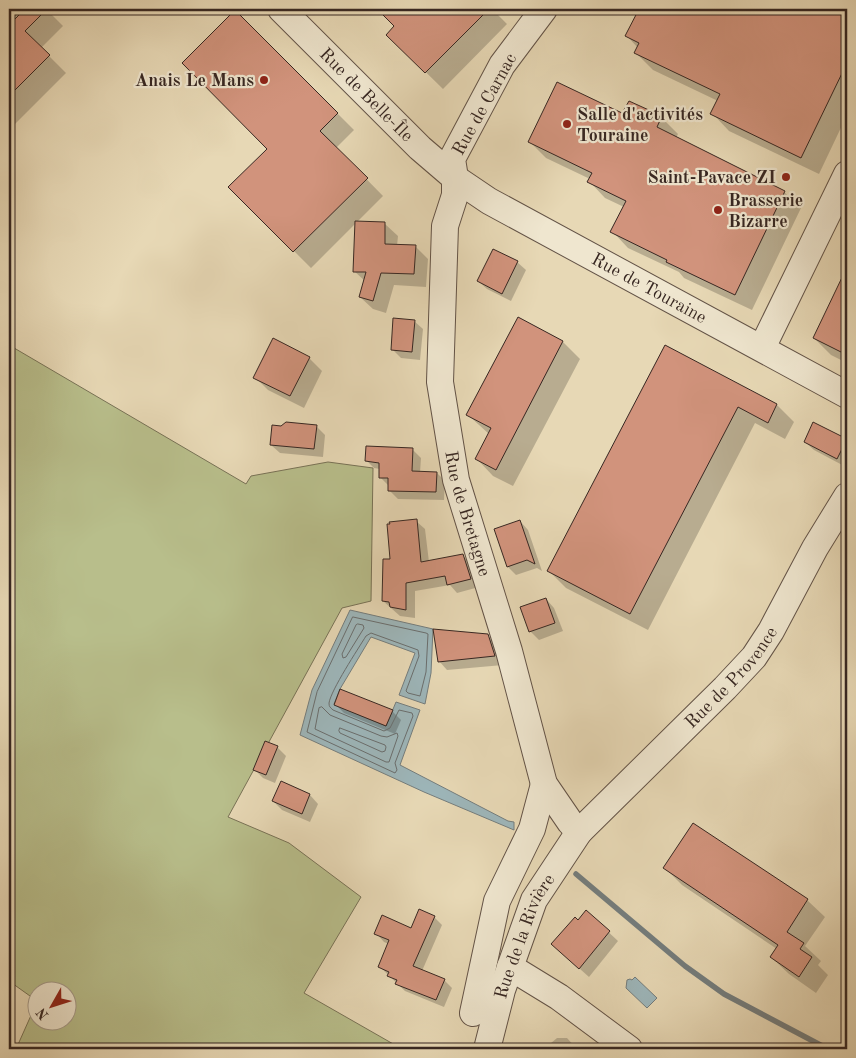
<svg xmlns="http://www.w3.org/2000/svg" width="856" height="1058" viewBox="0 0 856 1058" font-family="'Old Standard TT',serif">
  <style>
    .green { fill: #b8be8b; stroke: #787256 }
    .water { fill: #9db6ba; stroke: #747d7d }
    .shadow { fill: #0003 }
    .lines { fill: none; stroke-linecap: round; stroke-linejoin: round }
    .shore { stroke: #6a6e6e; stroke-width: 1 }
    .stream { stroke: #747d7d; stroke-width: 5.5 }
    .building { fill: #d1937c; stroke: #372722 }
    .minor-casing { stroke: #635347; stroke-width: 28 }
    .minor { stroke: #efe6cf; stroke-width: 26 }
    .poi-dot { fill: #8f2418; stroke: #efe6cf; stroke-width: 2 }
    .labels { text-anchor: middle; stroke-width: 4.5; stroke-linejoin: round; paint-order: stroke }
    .poi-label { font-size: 18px; font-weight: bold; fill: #372722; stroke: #efe6cf; text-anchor: end }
    .street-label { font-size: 18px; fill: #372722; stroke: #efe6cf }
  </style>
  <rect width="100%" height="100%" fill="#e7d8b5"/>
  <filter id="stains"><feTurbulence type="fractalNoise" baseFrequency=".004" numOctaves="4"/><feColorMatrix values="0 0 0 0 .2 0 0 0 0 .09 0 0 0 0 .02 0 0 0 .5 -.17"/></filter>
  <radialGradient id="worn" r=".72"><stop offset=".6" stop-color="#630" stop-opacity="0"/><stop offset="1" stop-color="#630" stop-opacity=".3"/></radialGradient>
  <path class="green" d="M9 345 246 484 251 476 328 462 373 468 371 601 342 608 228 817 289 843 361 897 304 993 402 1049H16L37 1002 38 1020H68V990H38L37 1001 9 981Z"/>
  <g class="water">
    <path d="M350 610 433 629 431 673 425 704 399 695 415 653 371 637 340 689 334 704 386 726 396 702 420 710 400 765 508 821 514 822V830L424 792 300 735 312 690Z"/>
    <path d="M635 977 657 998 647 1008 626 988 627 980 630 979 632 980Z"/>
  </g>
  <g class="shadow">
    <path d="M9 9H46L63 26 41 48 66 73 9 130Z"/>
    <path d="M378 9H492L507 24 443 89 388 35 396 26Z"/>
    <path d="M640 9H847V115L819 174 729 131 712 113 718 101 653 70 636 53 638 48 627 36Z"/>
    <path d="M235 11 354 130 336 148 383 196 357 222 385 224 398 236 397 246H415L428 259 426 287 394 285 386 313 373 309 360 297 365 281 354 271 356 223 311 268 230 187 269 149Z"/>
    <path d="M623 115 661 117 678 134 676 138 784 192 801 208 752 310 684 278 679 272 628 248 612 231 624 207 605 198 589 181 590 179 546 158 530 142Z"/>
    <path d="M517 262 526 270 511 301 487 289 478 281Z"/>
    <path d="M847 270V363L831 355 814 338Z"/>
    <path d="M518 318 563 342 580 359 513 486 493 476 476 458 489 434 468 415Z"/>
    <path d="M414 321 423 329 420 360 401 358 392 349Z"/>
    <path d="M9 337 13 342 9 349Z"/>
    <path d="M666 347 777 405 794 422 785 439 755 423 648 630 566 588 549 571Z"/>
    <path d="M309 358 322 371 304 408 268 390 255 377Z"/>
    <path d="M316 426 325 435 323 457 280 453 271 445Z"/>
    <path d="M846 440 847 442 846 467 814 450 805 442Z"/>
    <path d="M412 449 421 458 420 473H437L445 481 444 500 398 499 389 490V486L380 477V469L374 468 366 460Z"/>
    <path d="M416 521 425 529 429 562 463 556 472 564 479 587 457 593 450 585 415 591V618L400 616 383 601 391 560Z"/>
    <path d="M520 521 528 530 542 571 537 568 516 575 508 567Z"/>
    <path d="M546 599 554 608 563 631 539 640 530 631Z"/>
    <path d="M487 635 496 644 503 665 447 670 439 661Z"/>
    <path d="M335 704 392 711 401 720 395 734 344 713Z"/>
    <path d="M277 747 286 756 275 783 263 778 255 770Z"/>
    <path d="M310 795 318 804 310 822 282 810 273 801Z"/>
    <path d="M694 825 807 900 825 917 805 946 821 961 818 965 828 975 816 993 789 974 771 957 777 949 682 885 665 868Z"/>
    <path d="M587 912 618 941 589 977 562 953Z"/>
    <path d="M434 917 442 925 422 971 444 980 452 988 444 1007 405 991 380 967 389 944 384 942 376 933 412 929Z"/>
    <path d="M557 1038H567L577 1049H544Z"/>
  </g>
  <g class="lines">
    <g class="shore">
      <path d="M353 617 426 633 428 634 426 672 420 696 408 693 406 691 419 656 418 650 371 633 366 636C358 649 331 690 329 703 329 707 330 707 333 710L384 731 390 728 399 710 412 713 413 716 395 763 397 770 395 773 307 732 317 692Z"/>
      <path d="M358 624 363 625 364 628 346 657 343 658 342 654 356 625Z"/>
      <path d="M322 707 330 715 381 736 387 737 397 733 398 736 389 762H386L315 729 319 708Z"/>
      <path d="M340 728 385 745 386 747 385 751 382 752 340 733 339 731Z"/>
    </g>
    <path class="stream" d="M576 874 685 966 724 994 828 1049"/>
  </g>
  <g class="building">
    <path d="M25 9H47L25 31 50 55 9 96V15L14 20Z"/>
    <path d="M377 9H489L425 73 386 35 394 26Z"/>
    <path d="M639 9H847V63L801 158 710 114 720 94 634 53 639 43 625 36Z"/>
    <path d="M235 10 338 113 320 131 368 178 293 252 228 187 267 149 182 63Z"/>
    <path d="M557 82 622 113 629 101 662 116 657 127 785 191 735 295 666 262 667 260 610 232 626 201 587 182 592 173 528 142Z"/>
    <path d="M355 221 385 222V244L416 245 414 274 381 273 373 301 359 297 366 272H353Z"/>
    <path d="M493 249 518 261 502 294 477 281Z"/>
    <path d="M847 267V355L813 338Z"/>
    <path d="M518 317 563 341 496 470 475 459 491 428 466 415Z"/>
    <path d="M393 318 415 320 412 352 391 350Z"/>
    <path d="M273 338 310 357 290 396 253 378Z"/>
    <path d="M665 345 777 404 768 423 738 407 630 614 547 571Z"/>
    <path d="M286 422 317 425 314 449 270 445 272 425 281 426Z"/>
    <path d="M813 422 847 439 837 459 804 442Z"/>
    <path d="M366 446 413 448 412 471 437 472 436 492 388 491V478H379V463L365 461Z"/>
    <path d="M417 519 421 562 463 554 471 579 447 585 445 576 406 583V610L390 607 389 602 382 601 383 559H390L387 524H390L389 522Z"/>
    <path d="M520 520 535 564 527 560 507 567 494 529Z"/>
    <path d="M546 598 555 623 529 632 520 607Z"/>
    <path d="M433 629 488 634 495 656 438 662Z"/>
    <path d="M340 689 393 710 386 726 334 705Z"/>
    <path d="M265 741 278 746 266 775 253 770Z"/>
    <path d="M281 781 310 794 302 814 272 801Z"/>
    <path d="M693 823 808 899 787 932 804 943 800 949 812 957 799 977 770 957 778 945 663 868Z"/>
    <path d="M419 909 435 916 413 966 445 979 436 1000 395 984 397 980 387 976 389 972 378 967 389 940 374 934 382 915 411 928Z"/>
    <path d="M586 910 610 931 579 969 551 944 575 917 578 920Z"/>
  </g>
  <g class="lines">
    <g class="minor-casing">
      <g id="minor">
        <path id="s1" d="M281 9 420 148 455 178 489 201 847 395"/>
        <path id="s2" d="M544 9 502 65 452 159 455 178V195L445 226 440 382 456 480 509 651 544 784 570 822 579 832"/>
        <path d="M762 348 847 174"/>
        <path d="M510 967 559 997 629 1049"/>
        <path d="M473 1013 497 901 532 829 544 784"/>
        <path id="s3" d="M487 1049 502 990 534 900 579 832 725 688 754 657 771 631 815 548 847 496"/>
      </g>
    </g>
    <use href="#minor" class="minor"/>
  </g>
  <g class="poi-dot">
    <circle cx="264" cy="80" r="5"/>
    <circle cx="567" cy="124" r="5"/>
    <circle cx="786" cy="177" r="5"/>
    <circle cx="718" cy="210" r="5"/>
  </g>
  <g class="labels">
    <g class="poi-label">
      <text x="254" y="86">Anais Le Mans</text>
      <text x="577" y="120" text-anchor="start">Salle d'activités<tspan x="577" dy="21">Touraine</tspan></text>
      <text x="776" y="183">Saint-Pavace ZI</text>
      <text x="728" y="206" text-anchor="start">Brasserie<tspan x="728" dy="21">Bizarre</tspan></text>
    </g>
    <g class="street-label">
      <text dy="6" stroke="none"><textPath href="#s1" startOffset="121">Rue de Belle-Île</textPath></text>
      <text transform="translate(484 104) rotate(-61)" y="6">Rue de Carnac</text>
      <text dy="6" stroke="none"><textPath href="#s1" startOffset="466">Rue de Touraine</textPath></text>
      <text dy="6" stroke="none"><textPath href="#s2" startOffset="536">Rue de Bretagne</textPath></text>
      <text dy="6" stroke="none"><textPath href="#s3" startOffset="455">Rue de Provence</textPath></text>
      <text dy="6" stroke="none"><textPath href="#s3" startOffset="119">Rue de la Rivière</textPath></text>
    </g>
  </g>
  <rect width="856" height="1058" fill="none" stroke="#e7d8b5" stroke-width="30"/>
  <rect x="10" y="10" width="836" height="1038" fill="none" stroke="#372722" stroke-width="2.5"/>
  <rect x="15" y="15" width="826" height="1028" fill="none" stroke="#372722"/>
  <g transform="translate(52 1006) rotate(231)"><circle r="24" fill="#efe6cf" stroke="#a59a8a"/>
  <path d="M0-4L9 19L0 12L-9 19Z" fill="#8f2418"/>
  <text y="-8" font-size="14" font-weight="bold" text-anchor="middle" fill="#372722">N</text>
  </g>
  <rect width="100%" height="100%" filter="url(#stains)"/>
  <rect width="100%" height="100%" fill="url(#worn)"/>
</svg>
